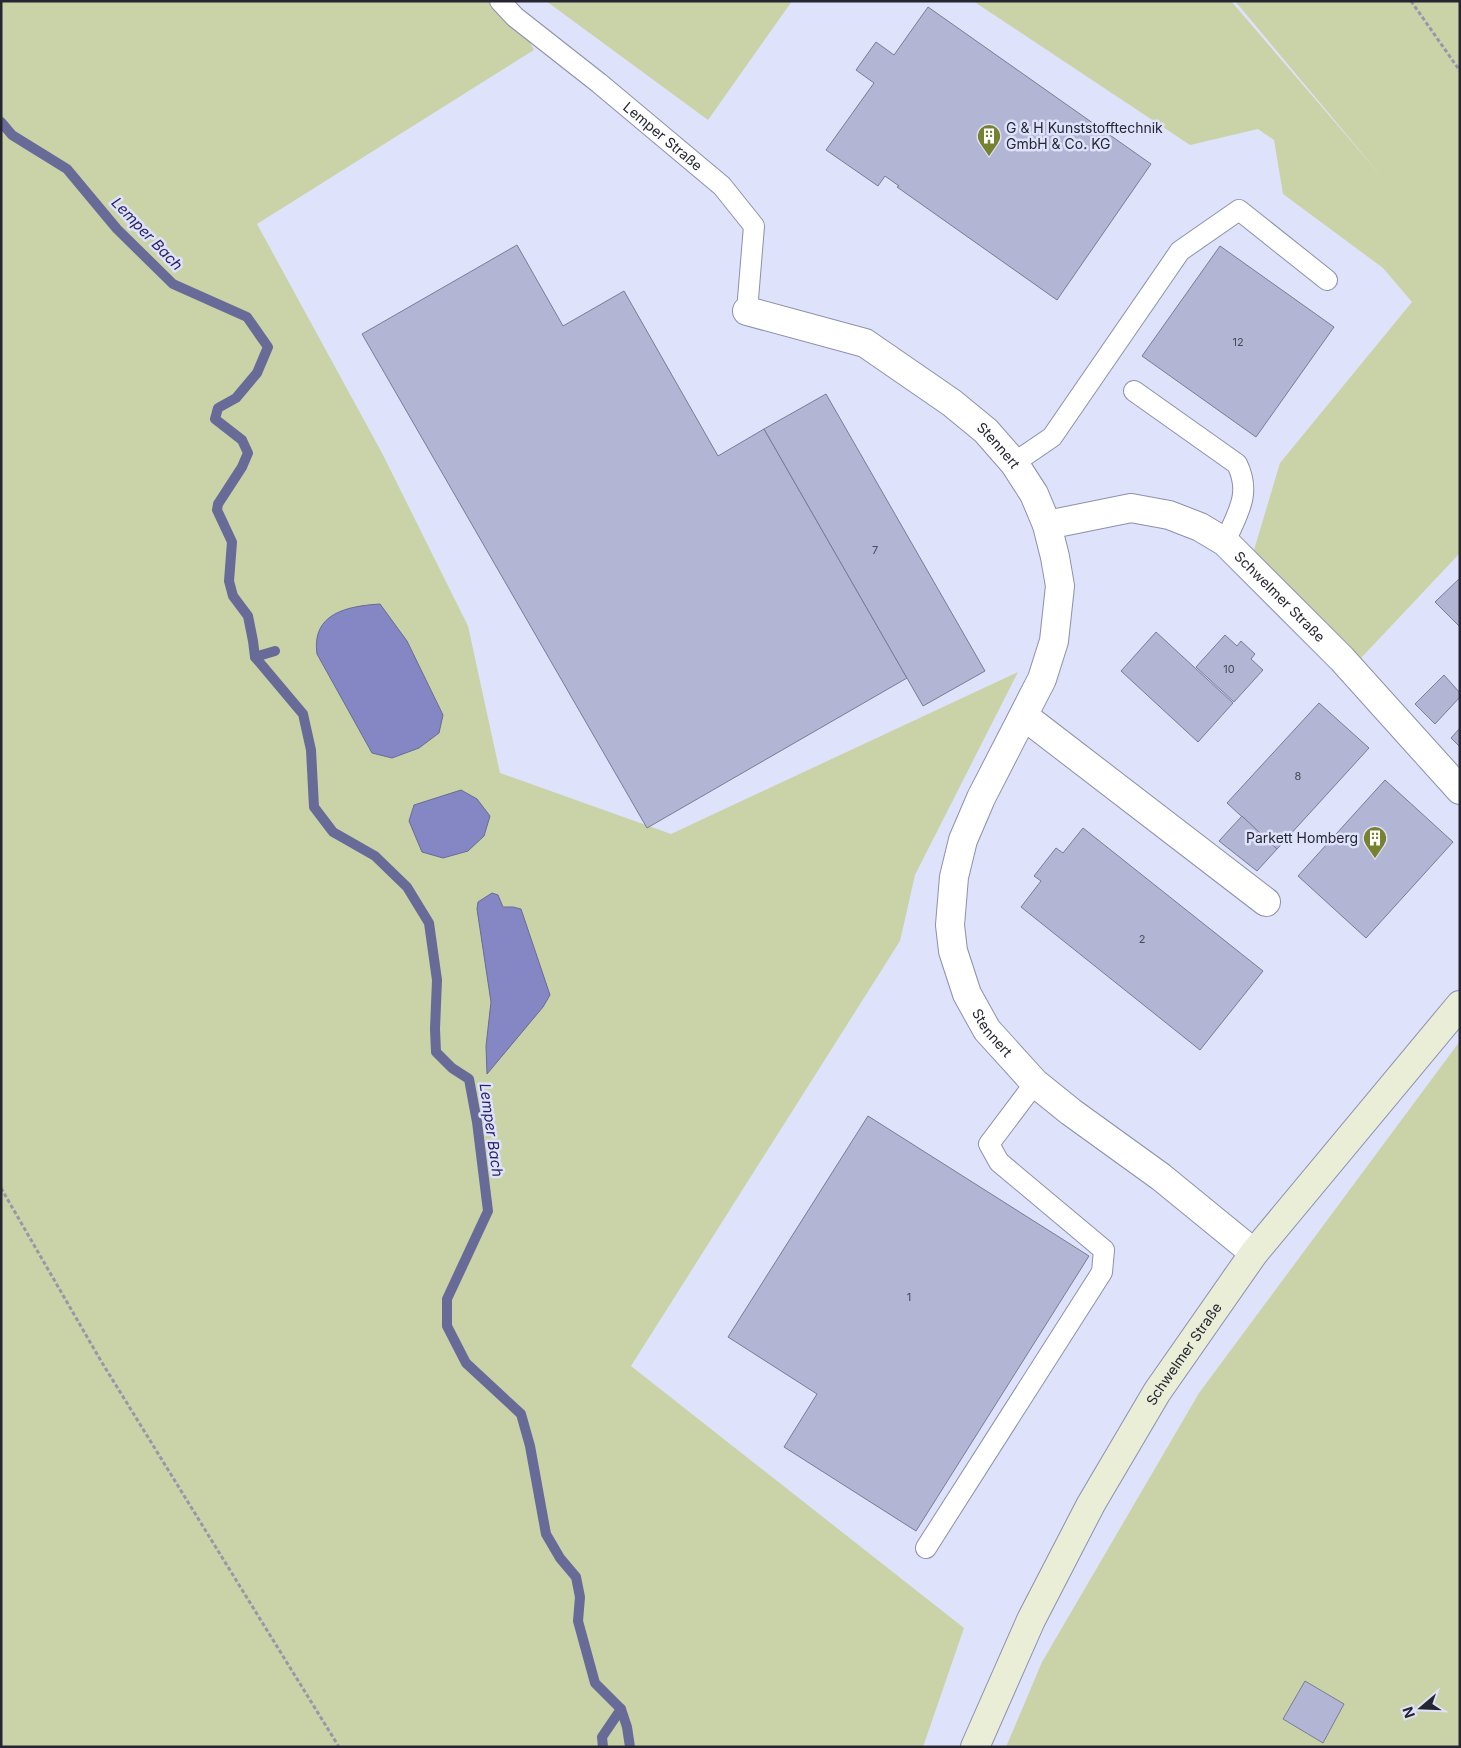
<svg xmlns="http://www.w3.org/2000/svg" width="1461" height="1748" viewBox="0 0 1461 1748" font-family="Inter,sans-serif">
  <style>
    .green { fill: #cad3a7 }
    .water { fill: #8587c4; stroke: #686a98 }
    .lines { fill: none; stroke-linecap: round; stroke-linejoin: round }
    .stream { stroke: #686a98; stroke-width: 10 }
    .building { fill: #b2b5d3; stroke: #797b98 }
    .service-casing { stroke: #8d8fad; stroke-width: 22 }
    .minor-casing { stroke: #8d8fad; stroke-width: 30 }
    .secondary-casing { stroke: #8d8fad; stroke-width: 30 }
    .path { stroke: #9597ab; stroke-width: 3; stroke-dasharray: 4 2.5; stroke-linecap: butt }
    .service { stroke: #fff; stroke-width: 20 }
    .minor { stroke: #fff; stroke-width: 28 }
    .secondary { stroke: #eaeed7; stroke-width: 28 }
    .labels { text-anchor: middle; stroke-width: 5; stroke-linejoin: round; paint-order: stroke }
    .number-label { font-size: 11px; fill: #484a5a }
    .poi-label { font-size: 14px; fill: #252632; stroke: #dfe2fb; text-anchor: start }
    .street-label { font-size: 14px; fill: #252632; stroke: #dfe2fb }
    .water-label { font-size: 15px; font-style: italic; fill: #292069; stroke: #dfe2fb }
  </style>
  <rect width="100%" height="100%" fill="#dfe2fb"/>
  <g class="green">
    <path d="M1 1H509L534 50 257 224 382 453 468 626 500 773 671 834 1018 672 915 875 900 941 631 1366 964 1628 923 1747H1Z"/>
    <path d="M546 1H792L708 120Z"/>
    <path d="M973 1H1231L1382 177 1235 1H1460V553L1361 658 1254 550 1280 463 1412 302 1383 268 1283 194 1274 140 1258 129 1190 145Z"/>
    <path d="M1460 1041V1747H1006L1042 1662 1199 1393Z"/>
  </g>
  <g class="water">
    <path d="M380 604 407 641 443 715 439 733 419 748 392 758 372 753 317 654C311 613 348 606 380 604Z"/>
    <path d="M461 790 477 799 490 816 484 836 468 851 443 858 422 852 409 821 414 805Z"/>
    <path d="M492 893 498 895 503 907H513L521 909 550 995 543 1007 487 1074 486 1046 491 1002 477 909 478 902Z"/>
  </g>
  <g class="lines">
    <g class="stream">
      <path d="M1 122 12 135 67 169 117 229 173 284 247 317 268 347 257 373 236 398 218 408 215 419 242 440 248 453 242 467 218 504 217 510 232 542 229 581 233 596 248 616 253 641 255 657 303 714 311 750 314 807 333 832 375 856 407 887 429 923 437 980 435 1029 436 1052 452 1068 469 1079 477 1122 488 1211 447 1299V1326L466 1363 521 1414 530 1446 546 1534 560 1558 576 1577 580 1597 578 1621 595 1683 621 1709 627 1727 630 1747"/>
      <path d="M255 657 275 651"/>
      <path d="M603 1747 602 1737 621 1709"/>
    </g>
  </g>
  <g class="building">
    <path d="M928 7 1151 164 1057 300 897 187 899 186 885 176 878 186 826 150 874 83 856 70 876 42 894 55Z"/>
    <path d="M517 245 563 326 624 291 718 456 764 429 907 678 647 828 362 334Z"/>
    <path d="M1220 246 1334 327 1256 437 1142 356Z"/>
    <path d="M826 394 985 671 923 706 764 429Z"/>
    <path d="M1460 578V627L1435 602Z"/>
    <path d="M1156 632 1233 703 1198 742 1121 671Z"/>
    <path d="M1225 635 1237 646 1241 641 1255 654 1251 659 1263 670 1234 702 1196 667Z"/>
    <path d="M1444 675 1460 693V697L1435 724 1415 704Z"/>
    <path d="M1319 703 1369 748 1277 849 1227 803Z"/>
    <path d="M1460 728V747L1451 738Z"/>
    <path d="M1385 780 1453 842 1366 938 1298 876Z"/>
    <path d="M1242 816 1277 849 1257 871 1219 841Z"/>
    <path d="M1083 828 1263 971 1200 1050 1021 907 1041 881 1034 876 1056 848 1063 853Z"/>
    <path d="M868 1116 1089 1256 916 1531 784 1447 817 1394 728 1337Z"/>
    <path d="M1305 1681 1344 1704 1323 1743 1283 1719Z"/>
  </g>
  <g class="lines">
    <g class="service-casing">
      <g id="service">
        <path id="s1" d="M500 1 515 17 599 83 722 186 754 226 747 311"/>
        <path d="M1134 391 1237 464C1252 494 1237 514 1225 542"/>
        <path d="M1014 463 1052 437 1180 251 1239 210 1327 280"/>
        <path d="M926 1548 1102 1272 1104 1250 999 1162 989 1144 1035 1083"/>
      </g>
    </g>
    <g class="minor-casing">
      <g id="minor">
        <path id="s2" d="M747 311 865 343 952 403 986 431 1014 463 1034 494 1047 525 1055 557 1060 586 1054 641 1042 679 981 798 963 840 954 877 950 925 953 951 967 994 987 1030 1035 1083 1071 1112 1161 1177 1254 1253"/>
        <path id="s3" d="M1047 525 1131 508 1169 515 1200 527 1225 542 1342 659 1460 790"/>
        <path d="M1024 716 1266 902"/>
      </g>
    </g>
    <g class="secondary-casing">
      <g id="secondary">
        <path id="s4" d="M975 1747 1031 1620 1091 1504 1157 1392 1254 1253 1460 1005"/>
      </g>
    </g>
    <g class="path">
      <path d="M1411 1 1460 71"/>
      <path d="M1 1188 101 1361 339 1747"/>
    </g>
    <use href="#service" class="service"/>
    <use href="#minor" class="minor"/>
    <use href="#secondary" class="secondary"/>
  </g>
  <defs>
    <g id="building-pin" transform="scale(1.25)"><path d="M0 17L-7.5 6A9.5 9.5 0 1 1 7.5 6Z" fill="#76822f" stroke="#dfe2fb"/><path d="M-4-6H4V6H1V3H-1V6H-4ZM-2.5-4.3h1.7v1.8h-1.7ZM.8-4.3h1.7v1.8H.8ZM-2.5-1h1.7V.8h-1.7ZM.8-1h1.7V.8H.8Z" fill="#fff"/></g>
  </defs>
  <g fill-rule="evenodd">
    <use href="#building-pin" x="989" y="136"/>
    <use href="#building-pin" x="1375" y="838"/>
  </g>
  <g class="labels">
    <g class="number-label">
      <text x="1238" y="346">12</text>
      <text x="875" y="554">7</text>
      <text x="1229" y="673">10</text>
      <text x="1298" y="780">8</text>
      <text x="1142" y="943">2</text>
      <text x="909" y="1301">1</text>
    </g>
    <g class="poi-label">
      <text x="1006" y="133">G &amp; H Kunststofftechnik<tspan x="1006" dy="16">GmbH &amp; Co. KG</tspan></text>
      <text x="1358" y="843" text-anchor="end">Parkett Homberg</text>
    </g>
    <g class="street-label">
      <text dy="5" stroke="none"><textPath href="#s1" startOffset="212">Lemper Straße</textPath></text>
      <text dy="5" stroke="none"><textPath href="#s2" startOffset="291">Stennert</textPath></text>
      <text dy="5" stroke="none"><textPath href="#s3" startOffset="264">Schwelmer Straße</textPath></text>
      <text dy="5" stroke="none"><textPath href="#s2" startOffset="926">Stennert</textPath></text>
      <text dy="5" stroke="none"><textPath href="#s4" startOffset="446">Schwelmer Straße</textPath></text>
    </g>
    <g class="water-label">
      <text transform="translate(147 234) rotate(46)" y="5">Lemper Bach</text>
      <text transform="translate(491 1130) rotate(82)" y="5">Lemper Bach</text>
    </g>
  </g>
  <rect width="1461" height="1748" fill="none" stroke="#252632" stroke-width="5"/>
  <g transform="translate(1421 1708) rotate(251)" stroke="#dfe2fb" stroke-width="4" paint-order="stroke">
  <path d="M0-4L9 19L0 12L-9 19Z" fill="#252632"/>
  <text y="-8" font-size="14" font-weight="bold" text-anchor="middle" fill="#252632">N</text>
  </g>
</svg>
